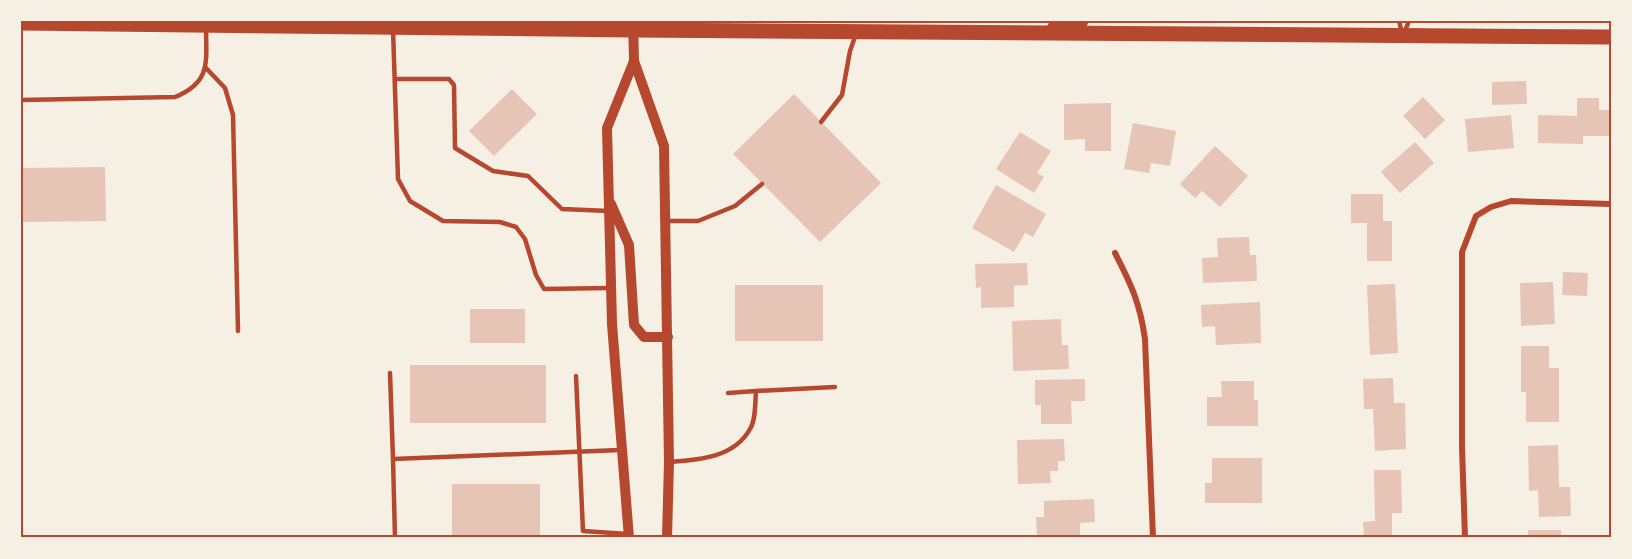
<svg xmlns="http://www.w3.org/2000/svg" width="1632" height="559" viewBox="0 0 1632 559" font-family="'Asap Condensed',sans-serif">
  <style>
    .building { fill: #e6c5b7 }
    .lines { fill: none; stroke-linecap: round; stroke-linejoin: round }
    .service { stroke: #b5482f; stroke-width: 4.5 }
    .minor { stroke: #b5482f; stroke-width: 6 }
    .tertiary { stroke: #b5482f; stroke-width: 10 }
    .primary { stroke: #b5482f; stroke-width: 15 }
    .neatline { fill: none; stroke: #b5482f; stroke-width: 2 }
  </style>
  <rect width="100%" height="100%" fill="#f6efe4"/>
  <g class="building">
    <path d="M1526 81 1527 104 1492 105V82Z"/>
    <path d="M512 89 537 114 494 156 469 131Z"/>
    <path d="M794 94 881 183 820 242 733 154Z"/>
    <path d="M1423 97 1445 120 1425 139 1403 116Z"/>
    <path d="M1577 98H1599V110H1611V136H1583V144L1538 143V115L1577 116Z"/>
    <path d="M1111 103V151H1085V139L1064 140V104Z"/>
    <path d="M1511 115 1514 148 1468 152 1465 119Z"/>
    <path d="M1133 123 1176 131 1170 166 1151 163 1149 173 1124 169Z"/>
    <path d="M1020 132 1051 151 1037 173 1044 177 1034 193 996 169Z"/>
    <path d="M1415 142 1434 163 1400 193 1381 172Z"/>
    <path d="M1215 146 1248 176 1220 207 1202 191 1195 198 1180 184Z"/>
    <path d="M105 167 106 221 21 222V168Z"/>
    <path d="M996 185 1046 214 1033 237 1025 233 1014 252 972 228Z"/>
    <path d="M1351 194H1383V221H1392V261H1367V223H1351Z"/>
    <path d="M1249 237 1250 255H1256L1257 281 1203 283 1202 258 1218 257 1217 238Z"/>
    <path d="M1027 263 1028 285 1014 286V307L981 308V287L976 288 975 264Z"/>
    <path d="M1563 272 1588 273 1587 296 1562 295Z"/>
    <path d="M1553 282 1555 324 1521 326 1520 283Z"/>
    <path d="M1395 284 1398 353 1370 355 1367 285Z"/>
    <rect x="735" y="285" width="88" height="56"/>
    <path d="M1260 302 1261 343 1216 345 1215 326 1202 327 1201 305Z"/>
    <rect x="470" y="309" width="55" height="34"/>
    <path d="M1061 319 1062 345H1068L1069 369 1013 371 1012 321Z"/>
    <path d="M1521 346H1549V368H1559V422H1526V392H1521Z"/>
    <rect x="410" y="365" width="136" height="58"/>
    <path d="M1393 378 1394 403H1405L1406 449 1375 451 1373 409H1364L1363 379Z"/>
    <path d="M1085 379V401H1071L1072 424H1041V405H1035V380Z"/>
    <path d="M1221 381H1254V400H1258V426H1207V397H1222Z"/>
    <path d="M1064 439 1065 461H1058V471H1050L1051 483 1018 484 1017 440Z"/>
    <path d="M1558 445 1559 487H1570L1571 516 1539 517 1538 490 1529 491 1528 446Z"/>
    <path d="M1212 458H1262V503H1205V483H1212Z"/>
    <path d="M1374 470H1401L1402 513H1392V538H1364L1363 522 1375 521Z"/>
    <rect x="452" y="484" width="88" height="54"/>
    <path d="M1094 499 1095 522 1080 523V538H1037L1036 517H1044V501Z"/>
    <rect x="1528" y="530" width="33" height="8"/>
  </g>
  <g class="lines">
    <g class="service">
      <path d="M1399 21 1402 33"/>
      <path d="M393 30 398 179 410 201 443 221 500 222 516 227 525 239 536 275 544 289 609 288"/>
      <path d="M1404 33 1409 21"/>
      <path d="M206 68 225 88 233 115 238 331"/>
      <path d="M395 79H449L454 85 455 148 493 171 528 176 562 209 609 211"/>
      <path d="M21 100 175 97C212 82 206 61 206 26"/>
      <path d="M821 122 842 95 850 51 856 34"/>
      <path d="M665 221H698L735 206 762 184"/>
      <path d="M390 373 393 459"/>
      <path d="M576 376 583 531 628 534"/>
      <path d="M728 393 756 391"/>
      <path d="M669 462C698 460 734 458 750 429 756 420 755 402 756 391L835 387"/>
      <path d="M395 538 393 459 620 450"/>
    </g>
    <g class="minor">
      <path d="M1115 253C1131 284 1140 303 1145 339L1153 538"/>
      <path d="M1465 538 1462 447V252L1476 216 1491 207 1511 201 1611 204"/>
    </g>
    <g class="tertiary">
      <path d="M633 21 634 61 664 146 669 462 667 538"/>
      <path d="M611 204 629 245 634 325 644 337H668"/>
      <path d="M629 538 612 324 607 128 634 61"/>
    </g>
    <g class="primary">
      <path d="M21 23 633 30 1611 37"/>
      <path d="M1055 27 1081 21"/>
    </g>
  </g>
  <rect width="1632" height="559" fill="none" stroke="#f6efe4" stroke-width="45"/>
  <rect x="22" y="22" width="1588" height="514" class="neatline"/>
</svg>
